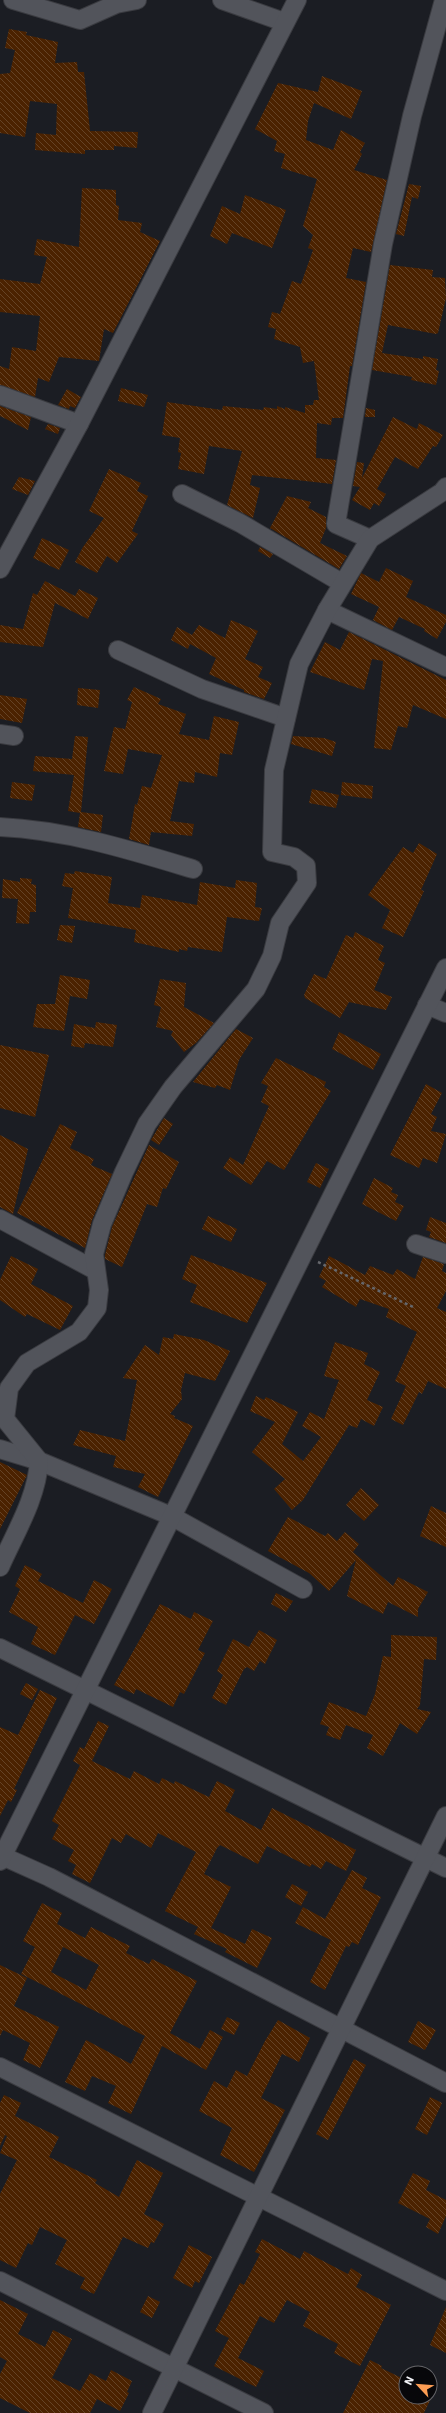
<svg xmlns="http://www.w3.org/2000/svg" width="446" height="2413" viewBox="0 0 446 2413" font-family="'IBM Plex Sans',sans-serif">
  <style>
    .building { fill: url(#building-back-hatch); fill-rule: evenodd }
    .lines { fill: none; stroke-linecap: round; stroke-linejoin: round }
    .street-casing { stroke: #3a3b40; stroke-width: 20 }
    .path { stroke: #65676c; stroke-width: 2.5; stroke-dasharray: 3 3; stroke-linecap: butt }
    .street { stroke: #52545b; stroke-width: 18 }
  </style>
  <defs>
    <pattern id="building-back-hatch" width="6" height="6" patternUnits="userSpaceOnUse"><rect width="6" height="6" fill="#4b2200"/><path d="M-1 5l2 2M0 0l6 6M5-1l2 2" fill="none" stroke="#654326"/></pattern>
  </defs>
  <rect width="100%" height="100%" fill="#1b1d23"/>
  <g class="building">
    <path d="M9 29 27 32 26 35 58 42 55 63 77 62 78 72H84L90 131 138 132 137 148 114 146V150H85V154L35 150 36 133 56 135 57 104 30 101 25 137 0 133V74L10 73 15 50 5 48Z"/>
    <path d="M322 76 362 91 351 119 314 103 308 121 306 140 333 150 341 130 365 143 360 152 362 154 354 170 387 180 371 252 353 248 346 278 366 282 352 366H350L343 418H332L331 425 317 423 316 458 336 460 332 484 252 475 250 485 260 488 253 518 227 505 242 451 209 446 204 474 178 469 181 453 178 452 180 438 162 435 167 402 222 410 223 406 263 410 264 407 277 409V406L285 409V407L305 413V405H313L314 400H319L314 361 303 363 300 347 274 339 276 329 268 327 272 312 280 314 292 281 301 284 313 250 308 248 313 235 303 226 317 179 281 168 285 154 274 151 277 141 255 129 278 83 318 92Z"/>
    <path d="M409 184 421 186 418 199 412 197 404 236 396 234Z"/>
    <path d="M82 188 116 190V205L119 206 118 220 142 223 140 232 160 241 113 333 104 329 99 361 59 357 49 382 38 378 35 397 0 385V366L9 369 12 347 36 351 40 316 0 312V279L40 284 47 257 34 255 37 239 79 247Z"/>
    <path d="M245 195 286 210 272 248 232 233 227 244 210 236 222 206 240 214Z"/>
    <path d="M390 265 433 270 432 277 445 278 446 298 438 333 436 334 388 325 382 353 423 359V356L438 359 436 370 439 371 436 385 411 380 412 377 372 370Z"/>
    <path d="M121 388 148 395 144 407 118 401Z"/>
    <path d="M67 389 81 397 75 408 70 406 69 409 58 405Z"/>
    <path d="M0 406 31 417 28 430 0 416Z"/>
    <path d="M366 408 375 410V417H365Z"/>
    <path d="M393 417 417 429 419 423 443 435 436 447 433 446 418 469 395 457 377 489 386 494 379 506 374 503 370 510 352 500 360 487 353 486 357 462 364 463 362 478Z"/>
    <path d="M48 424 60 428 58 434 45 429Z"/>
    <path d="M109 469 141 483 137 491 148 496 132 531 138 534 117 563 107 556 97 573 75 562 83 547 104 518 89 511Z"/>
    <path d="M19 477 35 481 28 495 12 489Z"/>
    <path d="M287 496 311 502 308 508 326 517V528L320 543 347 556 339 569 270 528Z"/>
    <path d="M42 538 69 550 59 570 33 558Z"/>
    <path d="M260 547 273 554 270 558 258 551Z"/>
    <path d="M386 568 413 581 406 597 446 615V622L437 639 424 631 425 629 399 617 392 630 373 620 379 607 351 594 361 573 379 582Z"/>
    <path d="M45 581 75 596 79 589 98 598 88 619 55 603 43 647 0 642V625L23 629 33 593 37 595Z"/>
    <path d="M231 620 258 631 245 659 263 667 258 677 272 683 264 699 244 692V690L209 674 216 658 190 644 188 649 171 640 177 627 192 635 199 625 225 638Z"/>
    <path d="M349 632 446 680V719L413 705 407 728 398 726 391 750 374 748 383 661 372 659 364 690 310 672 325 642 340 650Z"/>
    <path d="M134 687 161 699 158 704 186 714 179 734 209 740 214 716 239 722 232 755 220 753 217 777 195 772 194 783 179 781 170 821 194 824 192 836 151 832 149 845 129 839 135 804 137 805 142 786 151 788 162 755 128 749 123 774 104 771 114 727 125 729 132 702 127 700Z"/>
    <path d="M78 688 100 690 98 708 77 705Z"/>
    <path d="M0 695 27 699 22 723 0 719Z"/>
    <path d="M75 736 88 737 81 812 103 815 101 832 78 827 80 813 68 811 74 775 33 771 35 756 72 759Z"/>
    <path d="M293 736 324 738 336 742 332 756 291 744Z"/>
    <path d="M12 782 35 785 32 801 10 798Z"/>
    <path d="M342 782 373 786 372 799 341 795Z"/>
    <path d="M312 789 339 795 336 808 309 803Z"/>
    <path d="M419 843 437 854 421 890 424 891 403 937 382 928 390 910 368 895 403 847 413 853Z"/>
    <path d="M75 871 112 877 108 903 140 908 142 895 197 905 200 882 235 888 236 880 257 883 255 907 262 908 259 921 227 917 222 952 188 947 187 951 179 949V952L134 942 136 930 68 918 73 888 62 886 65 873 74 874Z"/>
    <path d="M20 878 32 879 31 884 36 885V912H30L29 924 16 923 18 899 2 898 3 879 20 882Z"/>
    <path d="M60 925 75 926 72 943 57 940Z"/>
    <path d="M355 932 384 946 378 960 385 963 374 990 392 997 386 1010 349 1002 340 1018 305 998 304 995 314 974 326 979 346 935 353 938Z"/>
    <path d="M60 975 90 980 87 999 70 996 64 1031 33 1027 37 1004H55Z"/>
    <path d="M160 979 186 983 184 1007 214 1023 196 1043 184 1052 171 1035 173 1031 156 1027 161 1007 154 1005Z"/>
    <path d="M96 1022 117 1025 113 1047 85 1043 84 1048 71 1046 74 1024 95 1028Z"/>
    <path d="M236 1029 253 1038 239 1060 230 1090 217 1085 215 1088 193 1082Z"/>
    <path d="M339 1032 381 1054 373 1070 332 1049Z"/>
    <path d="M0 1045 49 1055 35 1117 0 1108Z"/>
    <path d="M276 1058 326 1082 324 1087 331 1091 284 1170 267 1161 251 1185 223 1168 230 1157 243 1165 269 1106 261 1102 268 1086 261 1083Z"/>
    <path d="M426 1084 442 1093 431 1114 437 1117 431 1131 446 1134 437 1163 423 1158 419 1168 390 1155Z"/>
    <path d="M164 1118 173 1124 159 1145 151 1140Z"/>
    <path d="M60 1124 77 1132 70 1148 94 1159 91 1165 112 1174 92 1220 85 1248 17 1213Z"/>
    <path d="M0 1135 28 1149 13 1214 0 1207Z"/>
    <path d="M149 1145 179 1162 166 1189 163 1188 157 1207 147 1204 122 1267 105 1259V1255L112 1227Z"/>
    <path d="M316 1163 329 1169 320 1188 307 1182Z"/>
    <path d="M374 1178 393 1188 391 1192 398 1195 395 1202 404 1206 396 1221 362 1204Z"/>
    <path d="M208 1216 237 1229 231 1242 202 1229Z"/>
    <path d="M430 1217 446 1223V1243L429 1237 431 1232 426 1230Z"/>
    <path d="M191 1255 267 1283 247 1323 190 1302 197 1285 182 1279Z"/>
    <path d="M11 1256 38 1269 31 1284 73 1306 60 1330 27 1314 25 1317 0 1300V1280Z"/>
    <path d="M329 1256 365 1275 370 1266 393 1275 397 1269 415 1279 423 1257 444 1264 442 1271 446 1273V1291L437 1308 446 1312V1389L428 1381 422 1394 419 1392 403 1425 391 1419 406 1386 395 1381 417 1332 386 1317 389 1309 360 1299 356 1307 322 1287 326 1281 319 1277Z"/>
    <path d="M174 1334 204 1340 230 1351 215 1381 185 1373 181 1390 182 1399 170 1414 175 1416 174 1418 193 1426 158 1497 138 1487 145 1474 113 1467 116 1456 73 1445 80 1430 125 1441 137 1380 123 1378 145 1345 159 1355 163 1337 173 1339Z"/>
    <path d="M335 1342 368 1353 364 1364 380 1372 367 1400 383 1407 374 1426 361 1419 357 1428 349 1425 303 1500 292 1510 274 1489 285 1479 252 1452 275 1422 250 1411 256 1396 264 1400 266 1397 298 1412 282 1444 303 1461 321 1437 302 1426 310 1412 324 1419 339 1380 324 1376Z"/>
    <path d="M0 1462 27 1475 0 1529Z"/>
    <path d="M361 1488 379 1505 364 1521 346 1505Z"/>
    <path d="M431 1506 446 1513V1547L420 1536Z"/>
    <path d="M288 1517 325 1536 328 1533 337 1541 345 1532 359 1544 353 1552 393 1586 398 1577 428 1592 418 1609V1617L388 1602 383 1614 347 1596 356 1560 329 1591 309 1573 268 1551Z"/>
    <path d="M25 1565 42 1574 38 1581 83 1603 94 1580 112 1589 94 1624 75 1615 55 1655 31 1644 38 1627 9 1612 20 1589 15 1586Z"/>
    <path d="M276 1593 293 1601 286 1612 271 1604Z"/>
    <path d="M160 1604 191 1619 194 1612 213 1621 198 1650 205 1653 184 1694 180 1692 173 1707 136 1689 134 1694 114 1685Z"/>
    <path d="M259 1630 277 1640 265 1664 260 1661 254 1671 247 1667 244 1669 226 1705 212 1698 223 1675 217 1671 233 1639 249 1647Z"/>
    <path d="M391 1635 437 1637 436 1660 424 1659 420 1705 417 1709 431 1712 417 1734 400 1723 383 1756 367 1748 373 1735 346 1725 340 1740 326 1735 329 1727 320 1724 329 1702 366 1716 375 1694 383 1656 391 1657Z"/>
    <path d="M26 1683 38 1689 32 1700 20 1694Z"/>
    <path d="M40 1690 57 1698 14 1789 17 1790 11 1802 8 1800 0 1816V1727L18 1735Z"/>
    <path d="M98 1721 109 1726 92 1761 130 1779 134 1771 159 1784 162 1778 174 1784 175 1781 209 1797 217 1781 235 1790 225 1811 261 1830 272 1808 356 1850 346 1871 326 1861 321 1869 312 1864 310 1867 267 1846 258 1864 220 1845 217 1848 204 1874 231 1887 211 1928 245 1944 252 1929 272 1938 257 1968 225 1952 227 1949 194 1934 198 1927 165 1911 196 1852 158 1833 151 1848 126 1834 121 1843 112 1838 90 1883 72 1874 76 1865 68 1861 74 1850 52 1839 59 1825 52 1821 80 1765 73 1761 80 1747 84 1749Z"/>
    <path d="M352 1870 367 1878 362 1888 381 1897 358 1945 352 1942 349 1947 346 1946 325 1990 310 1982 331 1940 295 1923 303 1907 325 1919Z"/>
    <path d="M292 1884 308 1892 301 1906 285 1897Z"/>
    <path d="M42 1903 62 1913 57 1924 85 1938 91 1927 130 1946 126 1953 149 1964 152 1959 197 1981 170 2033 200 2049 210 2030 223 2037 206 2070 162 2046 131 2114 108 2103 116 2086 92 2076 85 2091 65 2082 86 2040 131 2064 145 2036 21 1974 35 1947 23 1941ZM63 1947 99 1965 86 1990 51 1972Z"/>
    <path d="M0 1965 27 1978 14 2006 59 2027 40 2068 23 2060 30 2043 3 2030 0 2036Z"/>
    <path d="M227 2017 240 2023 234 2035 221 2029Z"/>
    <path d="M278 2020 310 2038 299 2062 282 2054 261 2098 285 2110 254 2172 220 2155 232 2128 199 2111 214 2081 227 2088 236 2070 247 2076 265 2041Z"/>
    <path d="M418 2021 436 2030 425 2050 408 2042Z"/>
    <path d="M354 2059 366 2065 328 2140 316 2134Z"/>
    <path d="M4 2095 21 2103 15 2116 59 2137 49 2157 97 2180 95 2183 119 2197 137 2160 163 2173 144 2214 164 2224 154 2243 151 2242 148 2248 123 2237 94 2294 80 2288 85 2278 55 2264 67 2240 40 2227 32 2245 28 2243 16 2268 0 2260V2194L17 2160 0 2153 7 2136 5 2135 0 2146V2103Z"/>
    <path d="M430 2097 442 2103 427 2135 415 2129Z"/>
    <path d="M413 2173 430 2181 426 2190 446 2200V2216L438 2234 426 2227 430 2219 398 2203Z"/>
    <path d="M262 2239 300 2259 304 2251 348 2274 351 2268 362 2275 356 2287 391 2305 360 2366 334 2353 338 2344 303 2326 310 2312 287 2300 274 2323 260 2316 238 2358 264 2371 256 2387 214 2366 229 2338 215 2331 240 2283 244 2285 260 2254 255 2252Z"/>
    <path d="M189 2245 212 2257 199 2283 195 2281 192 2288 173 2278Z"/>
    <path d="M148 2296 160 2302 152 2318 140 2312Z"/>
    <path d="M0 2300 28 2314 18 2334 45 2347 53 2330 72 2339 52 2378 80 2391 90 2373 106 2381 111 2370 132 2381 127 2392 129 2393 120 2411 97 2399 90 2413H30L0 2398V2374L7 2361 0 2357Z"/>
    <path d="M446 2307V2353L430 2345Z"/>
    <path d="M370 2360 382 2366 381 2368 406 2380V2397H430V2390L434 2392 424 2413H343Z"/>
  </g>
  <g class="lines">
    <g class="street-casing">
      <g id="street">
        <path d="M13 0 80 20 116 4 137 0"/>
        <path d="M222 0 284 22"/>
        <path d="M0 395 79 424"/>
        <path d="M182 494 240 523 342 583"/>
        <path d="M370 539 336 524 383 244 412 116 444 0"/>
        <path d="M0 569 79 424 297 0"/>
        <path d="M327 610 446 667"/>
        <path d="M118 650 202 689 286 718"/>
        <path d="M0 734 14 736"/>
        <path d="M0 827C66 830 130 850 193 869"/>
        <path d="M427 1005 446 1013"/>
        <path d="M0 1219 95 1270"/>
        <path d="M416 1244 446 1254"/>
        <path d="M0 1449 39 1461 171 1516 303 1589"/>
        <path d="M0 1567C15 1533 37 1498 39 1461L5 1419 9 1388 27 1363 79 1332 97 1308 99 1290 94 1254 102 1224 124 1172 147 1124 173 1087 256 989 272 956 280 923 307 883 306 866 294 857 272 852 274 770 299 664 327 610 370 539 442 492 446 487"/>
        <path d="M0 1648 446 1868"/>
        <path d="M0 1855 49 1877 446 2083"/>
        <path d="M0 1861 446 968"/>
        <path d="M0 2067 446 2291"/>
        <path d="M0 2281 264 2413"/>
        <path d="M152 2413 446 1816"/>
      </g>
    </g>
    <path class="path" d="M318 1262 413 1307"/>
    <use href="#street" class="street"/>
  </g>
  <g transform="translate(418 2385) rotate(296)"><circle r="19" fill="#07070a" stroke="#656569"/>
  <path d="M0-3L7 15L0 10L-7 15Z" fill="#fc9d54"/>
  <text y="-6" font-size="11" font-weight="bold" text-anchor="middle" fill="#f2f3f7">N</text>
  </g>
</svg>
